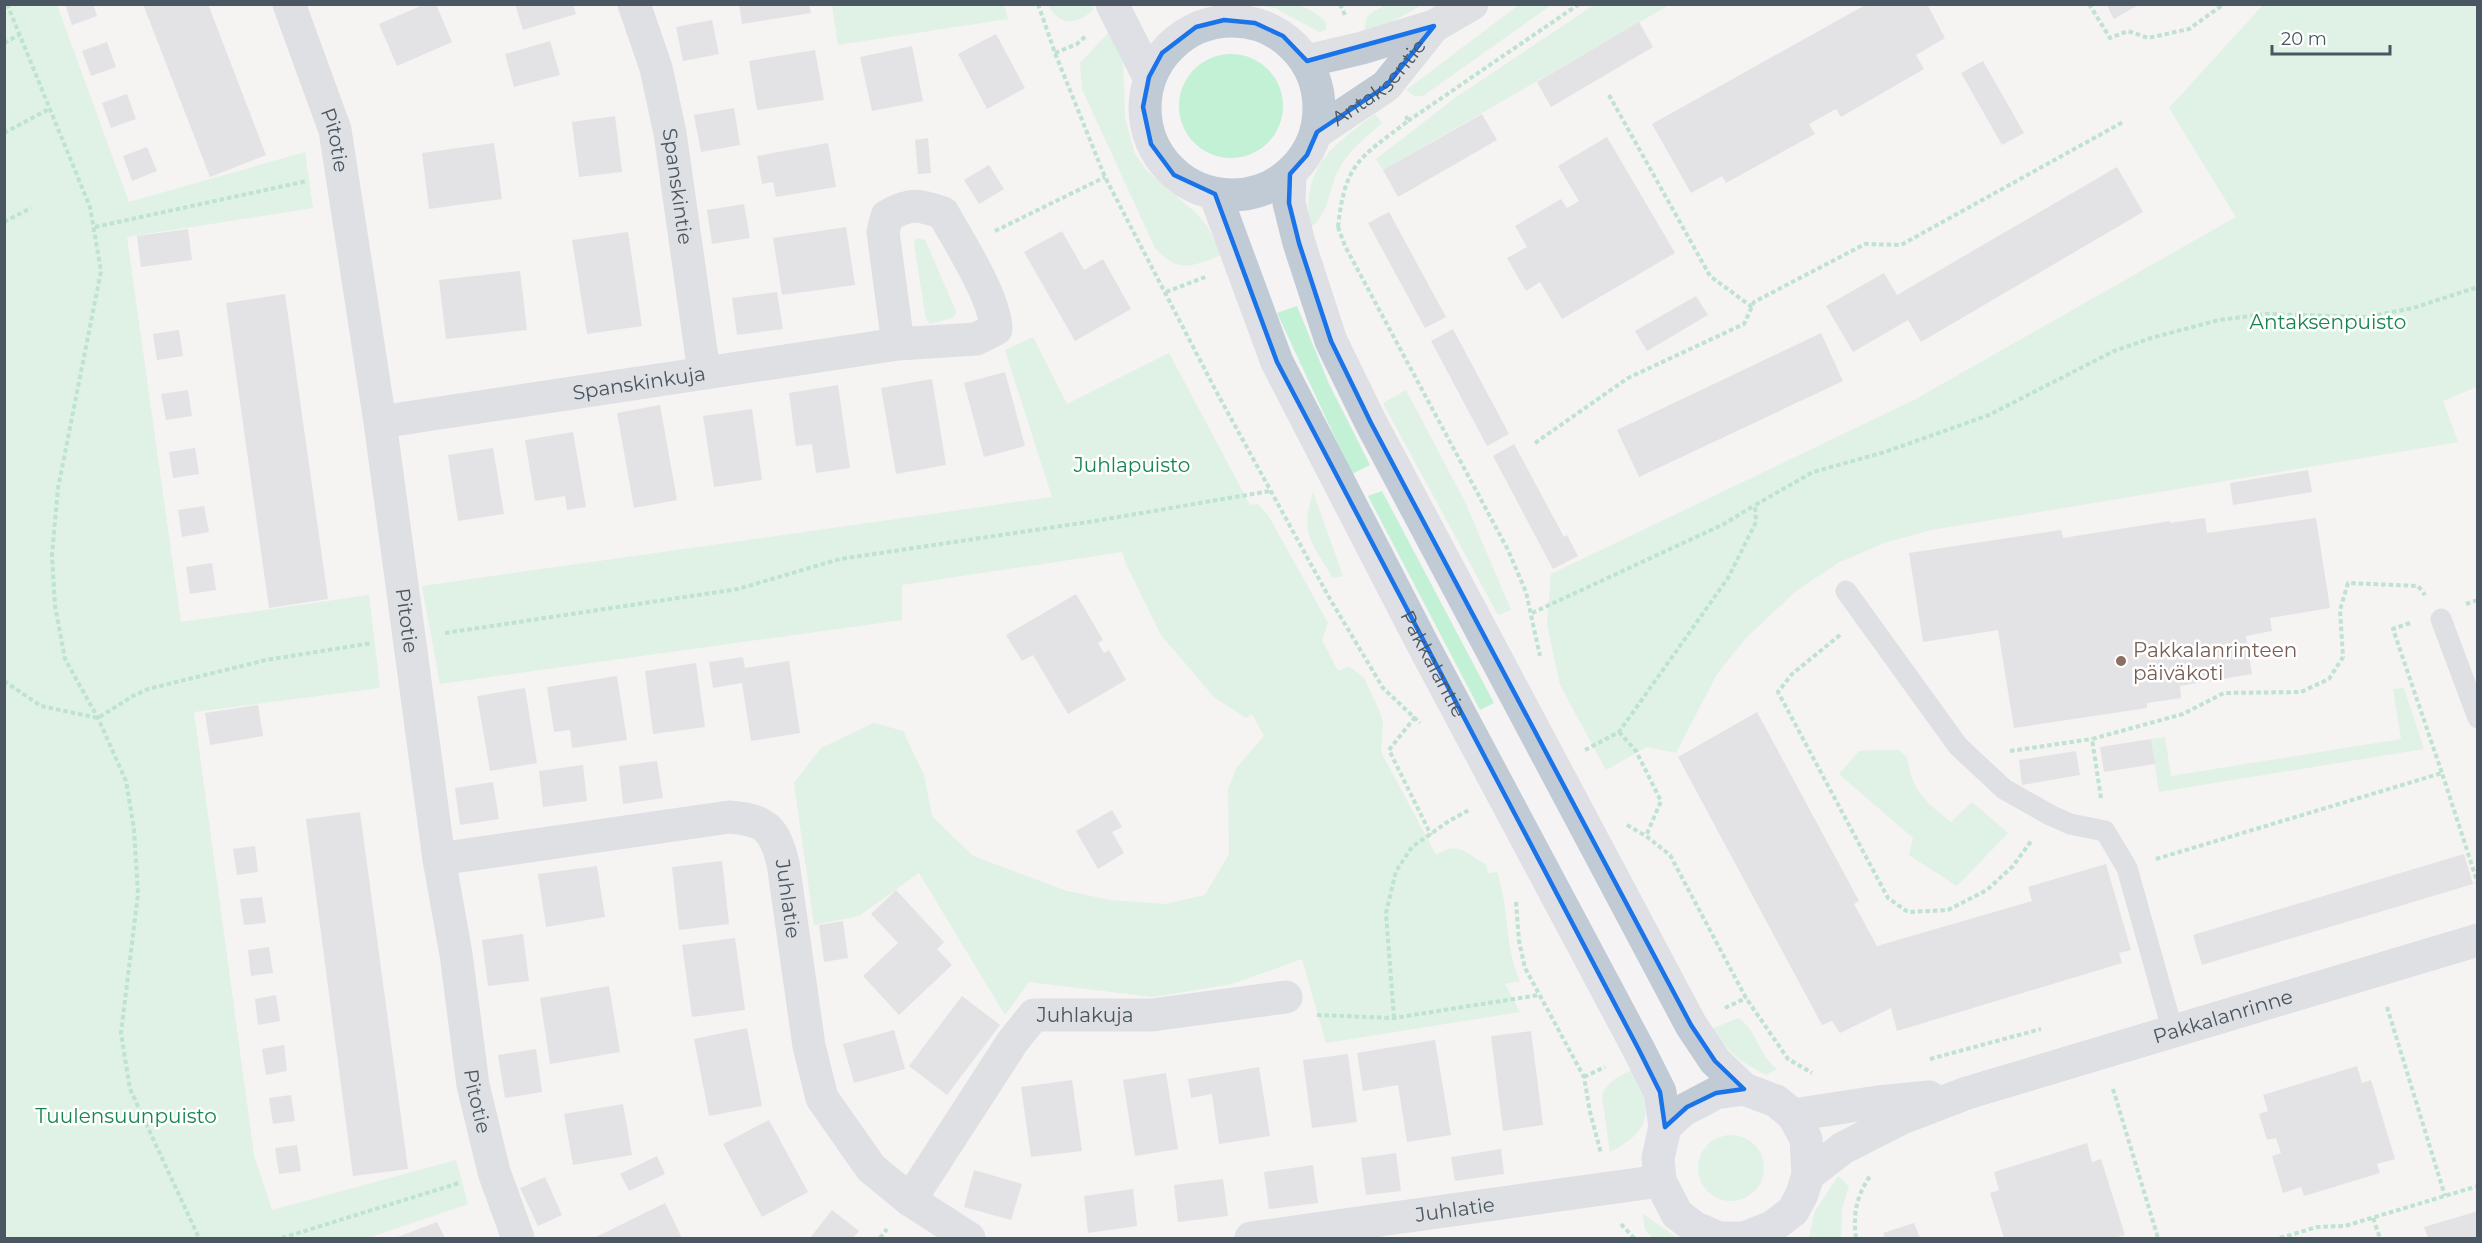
<svg xmlns="http://www.w3.org/2000/svg" width="2482" height="1243" viewBox="0 0 2482 1243" font-family="Montserrat,sans-serif">
  <style>
    .green { fill: #c3f1d5 }
    .building { fill: #cdcfd5 }
    .lines { fill: none; stroke-linecap: round; stroke-linejoin: round }
    .path { stroke: #7ad0a6; stroke-width: 4; stroke-dasharray: 4.5 3; stroke-linecap: butt }
    .lane { stroke: #c1cad2; stroke-width: 21 }
    .street { stroke: #c1cad2; stroke-width: 33 }
    .secondary { stroke: #c1cbd6; stroke-width: 33 }
    .marked { fill: none; stroke: #1a73e8; stroke-width: 4.5; stroke-linejoin: round }
    .education-dot { fill: #8d6e63; stroke: #fff; stroke-width: 2 }
    .labels { text-anchor: middle; stroke-width: 5; stroke-linejoin: round; paint-order: stroke }
    .street-label { font-size: 20px; fill: #4a5661; stroke: #fff }
    .park-label { font-size: 20px; fill: #17864f; stroke: #fff }
    .education-label { font-size: 20px; fill: #785e54; stroke: #fff; text-anchor: start }
  </style>
  <rect width="100%" height="100%" fill="#f5f3f3"/>
  <g class="green">
    <path d="M1520 4 1551 5 1423 96H1414L1406 90Z"/>
    <path d="M57 5 129 202 305 152 313 208 127 237 181 622 369 595 380 688 194 712 254 1155 272 1210 456 1160 468 1204 368 1238H5L4 5Z"/>
    <path d="M832 5H1004L1008 19 838 45Z"/>
    <path d="M1048 5H1091L1094 9C1077 25 1060 27 1048 5Z"/>
    <path d="M1260 5C1290 4 1304 1 1327 23L1325 31 1319 32 1275 8Z"/>
    <path d="M1386 5H1422L1383 27 1365 34C1364 14 1369 14 1386 5Z"/>
    <path d="M1594 5H1669L1383 170 1376 159 1455 98Z"/>
    <path d="M2263 5H2477L2478 386 2443 401 2458 442 1931 530 1884 543 1838 563 1796 591 1746 638 1717 674 1676 753 1647 747 1606 770 1560 685 1547 624 1551 574 1914 400 2236 217 2169 108Z"/>
    <path d="M1112 29 1123 53 1125 118 1135 154 1147 171 1196 213 1207 226 1222 255C1193 266 1178 274 1155 248L1082 89 1080 63Z"/>
    <circle cx="1231" cy="106" r="52"/>
    <path d="M1375 114 1382 123C1365 138 1346 152 1337 173 1328 192 1329 214 1310 228 1302 166 1330 148 1375 114Z"/>
    <path d="M916 238 925 240 956 311V314L952 318 930 324 926 319 914 244Z"/>
    <path d="M1297 306 1329 384 1370 465 1352 474 1277 313Z"/>
    <path d="M1033 337 1067 404 1169 353 1250 505 1258 504 1268 515 1328 623 1322 640 1338 671 1349 666 1364 678 1380 712 1383 724 1381 752 1436 855C1459 841 1465 852 1486 865L1488 873 1497 872C1510 910 1504 946 1520 981L1505 984 1520 1012 1326 1043 1302 959 1232 984 1153 997 1029 982 1005 1015 919 873 859 916 814 925 794 783 821 748 874 723 903 731 924 775 932 816 973 856 1067 891 1110 900 1166 904 1205 895 1229 854 1228 789 1237 767 1264 736 1252 714 1246 718 1214 697 1161 635 1126 564 1122 552 902 585V620L440 684 422 586 1052 497 1005 350Z"/>
    <path d="M1406 390 1465 502 1511 610 1498 615 1383 403Z"/>
    <path d="M1382 491 1494 703 1480 710 1368 496Z"/>
    <path d="M1313 492 1343 576 1333 578C1311 541 1300 536 1313 492Z"/>
    <path d="M2404 688 2424 749 2159 792 2151 739 2165 737 2171 776 2401 739 2393 689Z"/>
    <path d="M1878 750H1898L1907 757C1912 792 1925 801 1951 822L1972 802 2008 833 1957 886 1909 855 1913 838 1839 774 1859 751Z"/>
    <path d="M1738 1018C1756 1028 1759 1056 1777 1069L1766 1075C1741 1062 1729 1053 1712 1029Z"/>
    <path d="M1634 1069C1652 1111 1653 1130 1610 1152L1602 1096C1607 1081 1620 1076 1634 1069Z"/>
    <circle cx="1731" cy="1168" r="33"/>
    <path d="M1838 1176 1849 1186 1842 1208 1841 1238H1809L1814 1213Z"/>
    <path d="M1643 1214 1678 1238H1653L1645 1230Z"/>
  </g>
  <g class="building">
    <path d="M65 4H93L97 16 72 25Z"/>
    <path d="M143 4H208L266 155 210 177Z"/>
    <path d="M425 4H436L452 42 397 66 379 24Z"/>
    <path d="M515 4H573L576 14 523 30Z"/>
    <path d="M739 4H809L811 13 742 24Z"/>
    <path d="M1867 4H1927L1945 38 1916 55 1924 69 1841 117 1836 109 1809 124 1815 134 1726 183 1722 176 1691 193 1652 124Z"/>
    <path d="M2106 4H2140L2114 19Z"/>
    <path d="M712 20 719 54 683 61 676 27Z"/>
    <path d="M1639 22 1653 47 1551 107 1537 82Z"/>
    <path d="M996 34 1025 88 987 109 958 54Z"/>
    <path d="M550 41 560 75 514 87 505 54Z"/>
    <path d="M107 42 116 67 91 76 82 51Z"/>
    <path d="M912 46 923 101 872 111 860 57Z"/>
    <path d="M815 50 824 100 757 110 749 61Z"/>
    <path d="M1983 61 2024 133 2002 145 1961 73Z"/>
    <path d="M127 94 136 119 111 128 102 103Z"/>
    <path d="M734 108 740 145 701 152 694 115Z"/>
    <path d="M1482 114 1497 140 1398 197 1383 170Z"/>
    <path d="M615 116 622 172 579 177 572 122Z"/>
    <path d="M1607 137 1675 253 1562 319 1540 282 1526 291 1507 258 1527 247 1515 226 1561 199 1567 208 1579 201 1558 166Z"/>
    <path d="M928 138 931 173 918 174 915 140Z"/>
    <path d="M494 143 502 199 429 209 422 153Z"/>
    <path d="M828 143 836 187 776 197 773 182 762 184 757 156Z"/>
    <path d="M147 147 157 171 132 181 123 156Z"/>
    <path d="M989 165 1004 189 979 204 964 180Z"/>
    <path d="M2117 167 2143 212 1921 342 1908 320 1853 352 1826 306 1884 273 1897 295Z"/>
    <path d="M744 204 750 238 712 244 707 210Z"/>
    <path d="M1389 212 1446 317 1425 328 1368 223Z"/>
    <path d="M846 227 855 285 782 295 773 238Z"/>
    <path d="M188 229 192 260 141 267 137 236Z"/>
    <path d="M1062 231 1084 270 1103 259 1131 309 1075 341 1024 252Z"/>
    <path d="M628 232 642 326 587 334 572 240Z"/>
    <path d="M520 271 527 330 446 339 439 280Z"/>
    <path d="M777 292 783 329 737 335 732 298Z"/>
    <path d="M285 294 328 599 269 608 226 303Z"/>
    <path d="M1696 296 1708 315 1647 351 1635 331Z"/>
    <path d="M1453 329 1509 434 1487 446 1431 341Z"/>
    <path d="M179 330 183 356 157 360 153 334Z"/>
    <path d="M1821 333 1843 381 1639 477 1617 430Z"/>
    <path d="M1005 372 1025 446 984 457 964 383Z"/>
    <path d="M932 379 946 465 896 474 881 388Z"/>
    <path d="M838 385 850 468 816 473 812 444 796 446 789 393Z"/>
    <path d="M188 390 192 416 166 420 161 394Z"/>
    <path d="M660 405 677 500 634 508 617 413Z"/>
    <path d="M752 409 762 480 714 487 703 416Z"/>
    <path d="M573 432 586 507 567 510 565 496 535 501 525 440Z"/>
    <path d="M1514 444 1564 537 1567 535 1578 556 1553 569 1493 456Z"/>
    <path d="M195 448 199 474 173 478 169 452Z"/>
    <path d="M493 448 504 514 458 521 448 455Z"/>
    <path d="M2308 470 2312 492 2233 505 2230 483Z"/>
    <path d="M204 506 209 532 182 537 178 510Z"/>
    <path d="M2205 518 2207 533 2316 518 2330 608 2270 618 2272 631 2246 636 2252 674 2180 686 2181 698 2147 703V708L2014 728 1998 630 1923 642 1909 553 2061 530 2063 538 2170 521V523Z"/>
    <path d="M212 563 216 590 190 594 186 567Z"/>
    <path d="M1076 594 1103 640 1098 643 1104 653 1109 650 1126 680 1068 714 1033 655 1022 661 1006 635Z"/>
    <path d="M743 657 745 668 789 661 800 733 751 741 742 683 713 688 709 662Z"/>
    <path d="M696 663 705 727 653 734 645 671Z"/>
    <path d="M617 676 627 740 572 748 570 730 554 732 547 687Z"/>
    <path d="M525 688 537 763 490 771 477 696Z"/>
    <path d="M258 705 263 736 210 745 205 713Z"/>
    <path d="M1757 712 1859 901 1854 904 1877 946 2032 901 2028 887 2106 864 2131 950 2119 953 2122 963 1897 1031 1891 1008 1840 1033 1832 1021 1822 1025 1678 757Z"/>
    <path d="M2151 739 2155 764 2104 772 2100 747Z"/>
    <path d="M2076 751 2080 775 2022 785 2019 760Z"/>
    <path d="M657 761 663 798 623 804 619 766Z"/>
    <path d="M583 765 587 801 543 807 539 771Z"/>
    <path d="M493 782 499 819 460 825 455 788Z"/>
    <path d="M1112 810 1122 827 1112 832 1124 853 1098 869 1076 831Z"/>
    <path d="M360 812 408 1169 353 1176 306 819Z"/>
    <path d="M255 846 258 872 237 875 233 849Z"/>
    <path d="M2464 854 2473 884 2202 965 2193 935Z"/>
    <path d="M722 861 729 924 679 930 672 867Z"/>
    <path d="M597 866 605 917 546 927 538 874Z"/>
    <path d="M896 890 944 942 937 949 952 965 899 1015 863 976 898 943 871 914Z"/>
    <path d="M262 897 266 923 244 925 240 899Z"/>
    <path d="M843 921 848 958 824 962 819 925Z"/>
    <path d="M523 934 529 981 488 986 482 940Z"/>
    <path d="M735 938 745 1010 692 1017 682 945Z"/>
    <path d="M269 947 273 973 251 976 248 950Z"/>
    <path d="M609 986 620 1052 550 1064 540 998Z"/>
    <path d="M276 995 280 1021 258 1025 255 999Z"/>
    <path d="M962 996 1000 1025 947 1095 909 1066Z"/>
    <path d="M747 1028 762 1106 709 1116 694 1039Z"/>
    <path d="M894 1030 905 1069 854 1083 843 1044Z"/>
    <path d="M1531 1031 1543 1125 1503 1131 1491 1036Z"/>
    <path d="M1435 1040 1451 1135 1407 1142 1398 1085 1363 1091 1357 1053Z"/>
    <path d="M284 1045 287 1071 266 1075 262 1049Z"/>
    <path d="M536 1049 542 1092 505 1098 498 1055Z"/>
    <path d="M1348 1054 1357 1122 1312 1128 1303 1060Z"/>
    <path d="M2357 1066 2362 1083 2371 1080 2395 1159 2377 1164 2380 1173 2304 1196 2301 1187 2283 1193 2272 1156 2281 1153 2276 1138 2267 1140 2259 1114 2268 1111 2263 1095Z"/>
    <path d="M1259 1067 1270 1136 1219 1144 1212 1094 1191 1098 1188 1079Z"/>
    <path d="M1166 1073 1178 1149 1135 1156 1123 1080Z"/>
    <path d="M1072 1080 1082 1151 1031 1157 1021 1087Z"/>
    <path d="M291 1095 295 1121 273 1124 269 1098Z"/>
    <path d="M623 1104 632 1155 573 1165 564 1114Z"/>
    <path d="M769 1120 808 1192 762 1217 723 1144Z"/>
    <path d="M2087 1143 2092 1162 2101 1159 2125 1235 2113 1238H2004L1990 1193 1999 1190 1994 1172Z"/>
    <path d="M297 1145 301 1171 279 1174 275 1148Z"/>
    <path d="M1501 1149 1504 1174 1455 1181 1451 1157Z"/>
    <path d="M1396 1153 1401 1191 1366 1195 1361 1158Z"/>
    <path d="M657 1156 665 1174 629 1191 620 1174Z"/>
    <path d="M1313 1165 1318 1203 1269 1209 1264 1172Z"/>
    <path d="M974 1170 1022 1184 1011 1220 964 1207Z"/>
    <path d="M545 1177 562 1215 538 1226 520 1188Z"/>
    <path d="M1223 1179 1228 1216 1178 1222 1174 1185Z"/>
    <path d="M1133 1189 1137 1226 1088 1233 1084 1196Z"/>
    <path d="M665 1203 682 1238H594Z"/>
    <path d="M832 1210 859 1231 853 1238H810Z"/>
    <path d="M2478 1211V1238H2428L2424 1227Z"/>
    <path d="M437 1222 445 1238H395Z"/>
    <path d="M1914 1223 1920 1238H1885L1883 1233Z"/>
  </g>
  <g class="lines">
    <g class="path">
      <path d="M7 4 90 207 101 271 58 488 52 555 55 606 65 659 98 718 126 781 134 829 138 894 121 1033 130 1089 199 1238"/>
      <path d="M1038 4 1055 53 1105 177 1216 391 1330 599 1383 688 1420 723"/>
      <path d="M1340 4 1345 15"/>
      <path d="M2089 4 2110 38 2128 31 2148 38 2189 29 2224 4"/>
      <path d="M4 43 19 35"/>
      <path d="M1055 53 1077 44 1087 35"/>
      <path d="M1609 95 1710 276 1752 307"/>
      <path d="M1408 121 1579 4"/>
      <path d="M4 133 49 109"/>
      <path d="M4 222 31 208"/>
      <path d="M95 227 307 181"/>
      <path d="M1338 227 1345 246 1508 550 1526 592 1540 656"/>
      <path d="M1338 227C1345 162 1360 158 1408 121L1406 116"/>
      <path d="M995 231 1105 177"/>
      <path d="M1166 292 1208 276"/>
      <path d="M1535 443 1628 378 1744 324 1754 302 1865 244 1901 245 2123 122"/>
      <path d="M2466 604 2478 600"/>
      <path d="M1532 613 1724 524 1755 505"/>
      <path d="M2410 623 2393 629 2442 773"/>
      <path d="M445 633 738 589 840 559 1095 521 1270 491"/>
      <path d="M1840 635 1792 674 1778 692 1888 898 1908 912 1948 910 1987 890 2013 866 2032 840"/>
      <path d="M4 681 41 706 98 718 133 696 148 689 266 660 372 643"/>
      <path d="M1415 717 1389 750 1431 835"/>
      <path d="M1619 732 1636 751 1661 801 1646 836"/>
      <path d="M1585 750 1619 732 1728 578 1756 522 1755 505 1813 472 1885 452 1989 415 2114 351 2151 338 2219 320 2266 314 2367 317 2413 308 2478 287"/>
      <path d="M2010 751 2092 739"/>
      <path d="M2101 798 2092 739 2183 714 2224 693 2301 692 2329 679 2343 657 2340 610 2348 583 2418 586 2425 595"/>
      <path d="M1627 825 1646 836 1670 855 1746 998 1788 1059 1812 1073"/>
      <path d="M2156 859 2442 773 2478 884"/>
      <path d="M1516 902 1519 941 1525 968 1584 1077 1590 1112 1601 1153"/>
      <path d="M2387 1007 2445 1196"/>
      <path d="M1725 1008 1746 998"/>
      <path d="M1317 1015 1394 1018 1539 995"/>
      <path d="M1394 1018 1386 913 1396 871 1412 847 1449 821 1469 810"/>
      <path d="M1930 1059 2041 1029"/>
      <path d="M1584 1077 1605 1067"/>
      <path d="M2113 1089 2158 1238"/>
      <path d="M2373 1218 2380 1238"/>
      <path d="M1621 1224 1634 1238"/>
      <path d="M282 1238 459 1183"/>
      <path d="M880 1238 887 1229"/>
      <path d="M1856 1238C1853 1214 1856 1197 1870 1176"/>
      <path d="M2280 1238 2317 1227 2345 1226 2478 1186"/>
    </g>
    <g class="lane">
      <path d="M1846 591 1958 746 2004 789 2050 815 2070 824 2105 831 2127 868 2173 1032"/>
      <path d="M2441 619 2478 718"/>
    </g>
    <g class="street">
      <path id="s1" d="M289 4 335 130 380 422 439 859 456 954 473 1085 494 1172 518 1238"/>
      <path id="s2" d="M634 4 656 68 670 133 704 372"/>
      <path d="M1307 61 1362 48 1434 26 1472 4"/>
      <path id="s3" d="M1317 132 1386 86 1434 26"/>
      <path id="s4" d="M380 422 898 344 976 339 996 329C995 297 959 242 943 213 918 204 910 203 887 216L883 232 898 344"/>
      <path id="s5" d="M439 859 729 817C766 820 774 828 783 863L809 1046 822 1098 871 1168 910 1200 969 1238"/>
      <path d="M1793 1115 1878 1102 1929 1097"/>
      <path id="s6" d="M1808 1175 1843 1148 1902 1118 1967 1093 2478 940"/>
      <path id="s7" d="M910 1200 1013 1041 1034 1015H1152L1286 997"/>
      <path id="s8" d="M1251 1238 1660 1181"/>
    </g>
    <g class="secondary">
      <path d="M1112 4 1149 77"/>
      <circle cx="1232" cy="108" r="87"/>
      <path d="M1290 174 1289 203 1299 243 1331 341 1371 423 1691 1025 1715 1061 1744 1089"/>
      <path id="s9" d="M1215 194 1277 362 1421 641 1639 1050 1660 1092 1665 1127"/>
      <path d="M1744 1089 1776 1101 1793 1115 1806 1139 1808 1175 1802 1194 1793 1211 1772 1227 1744 1238H1719L1694 1227 1677 1214 1660 1181 1658 1158 1665 1127 1682 1111 1716 1093Z"/>
    </g>
  </g>
  <path d="M0 0H2482V1243H0ZM1224 20 1255 23 1283 36 1307 61 1434 26 1386 86 1317 132 1307 155 1290 174 1289 203 1299 243 1331 341 1371 423 1691 1025 1715 1061 1744 1089 1716 1093 1687 1107 1665 1127 1660 1092 1639 1050 1277 362 1215 194 1174 175 1151 144 1143 107 1149 77 1162 53 1196 27Z" fill="#f5f3f3" fill-opacity=".55" fill-rule="evenodd"/>
  <path class="marked" d="M1224 20 1255 23 1283 36 1307 61 1434 26 1386 86 1317 132 1307 155 1290 174 1289 203 1299 243 1331 341 1371 423 1691 1025 1715 1061 1744 1089 1716 1093 1687 1107 1665 1127 1660 1092 1639 1050 1277 362 1215 194 1174 175 1151 144 1143 107 1149 77 1162 53 1196 27Z"/>
  <circle class="education-dot" cx="2121" cy="661" r="6"/>
  <g class="labels">
    <g class="street-label">
      <text dy="7" stroke="none"><textPath href="#s3" startOffset="80">Antaksentie</textPath></text>
      <text dy="7" stroke="none"><textPath href="#s1" startOffset="144">Pitotie</textPath></text>
      <text dy="7" stroke="none"><textPath href="#s2" startOffset="188">Spanskintie</textPath></text>
      <text dy="7" stroke="none"><textPath href="#s4" startOffset="262">Spanskinkuja</textPath></text>
      <text dy="7" stroke="none"><textPath href="#s1" startOffset="630">Pitotie</textPath></text>
      <text dy="7" stroke="none"><textPath href="#s9" startOffset="519">Pakkalantie</textPath></text>
      <text dy="7" stroke="none"><textPath href="#s5" startOffset="408">Juhlatie</textPath></text>
      <text dy="7" stroke="none"><textPath href="#s6" startOffset="447">Pakkalanrinne</textPath></text>
      <text dy="7" stroke="none"><textPath href="#s7" startOffset="274">Juhlakuja</textPath></text>
      <text dy="7" stroke="none"><textPath href="#s1" startOffset="1116">Pitotie</textPath></text>
      <text dy="7" stroke="none"><textPath href="#s8" startOffset="206">Juhlatie</textPath></text>
    </g>
    <g class="park-label">
      <text x="2328" y="329">Antaksenpuisto</text>
      <text x="1132" y="472">Juhlapuisto</text>
      <text x="126" y="1123">Tuulensuunpuisto</text>
    </g>
    <g class="education-label">
      <text x="2133" y="657">Pakkalanrinteen<tspan x="2133" dy="23">päiväkoti</tspan></text>
    </g>
  </g>
  <rect width="2482" height="1243" fill="none" stroke="#4a5661" stroke-width="12"/>
  <path d="M2272 45v9h118v-9" fill="none" stroke="#4a5661" stroke-width="3"/>
  <text x="2281" y="45" font-size="18" fill="#4a5661" stroke="#ffffff" stroke-width="4.5" paint-order="stroke">20 m</text>
</svg>
